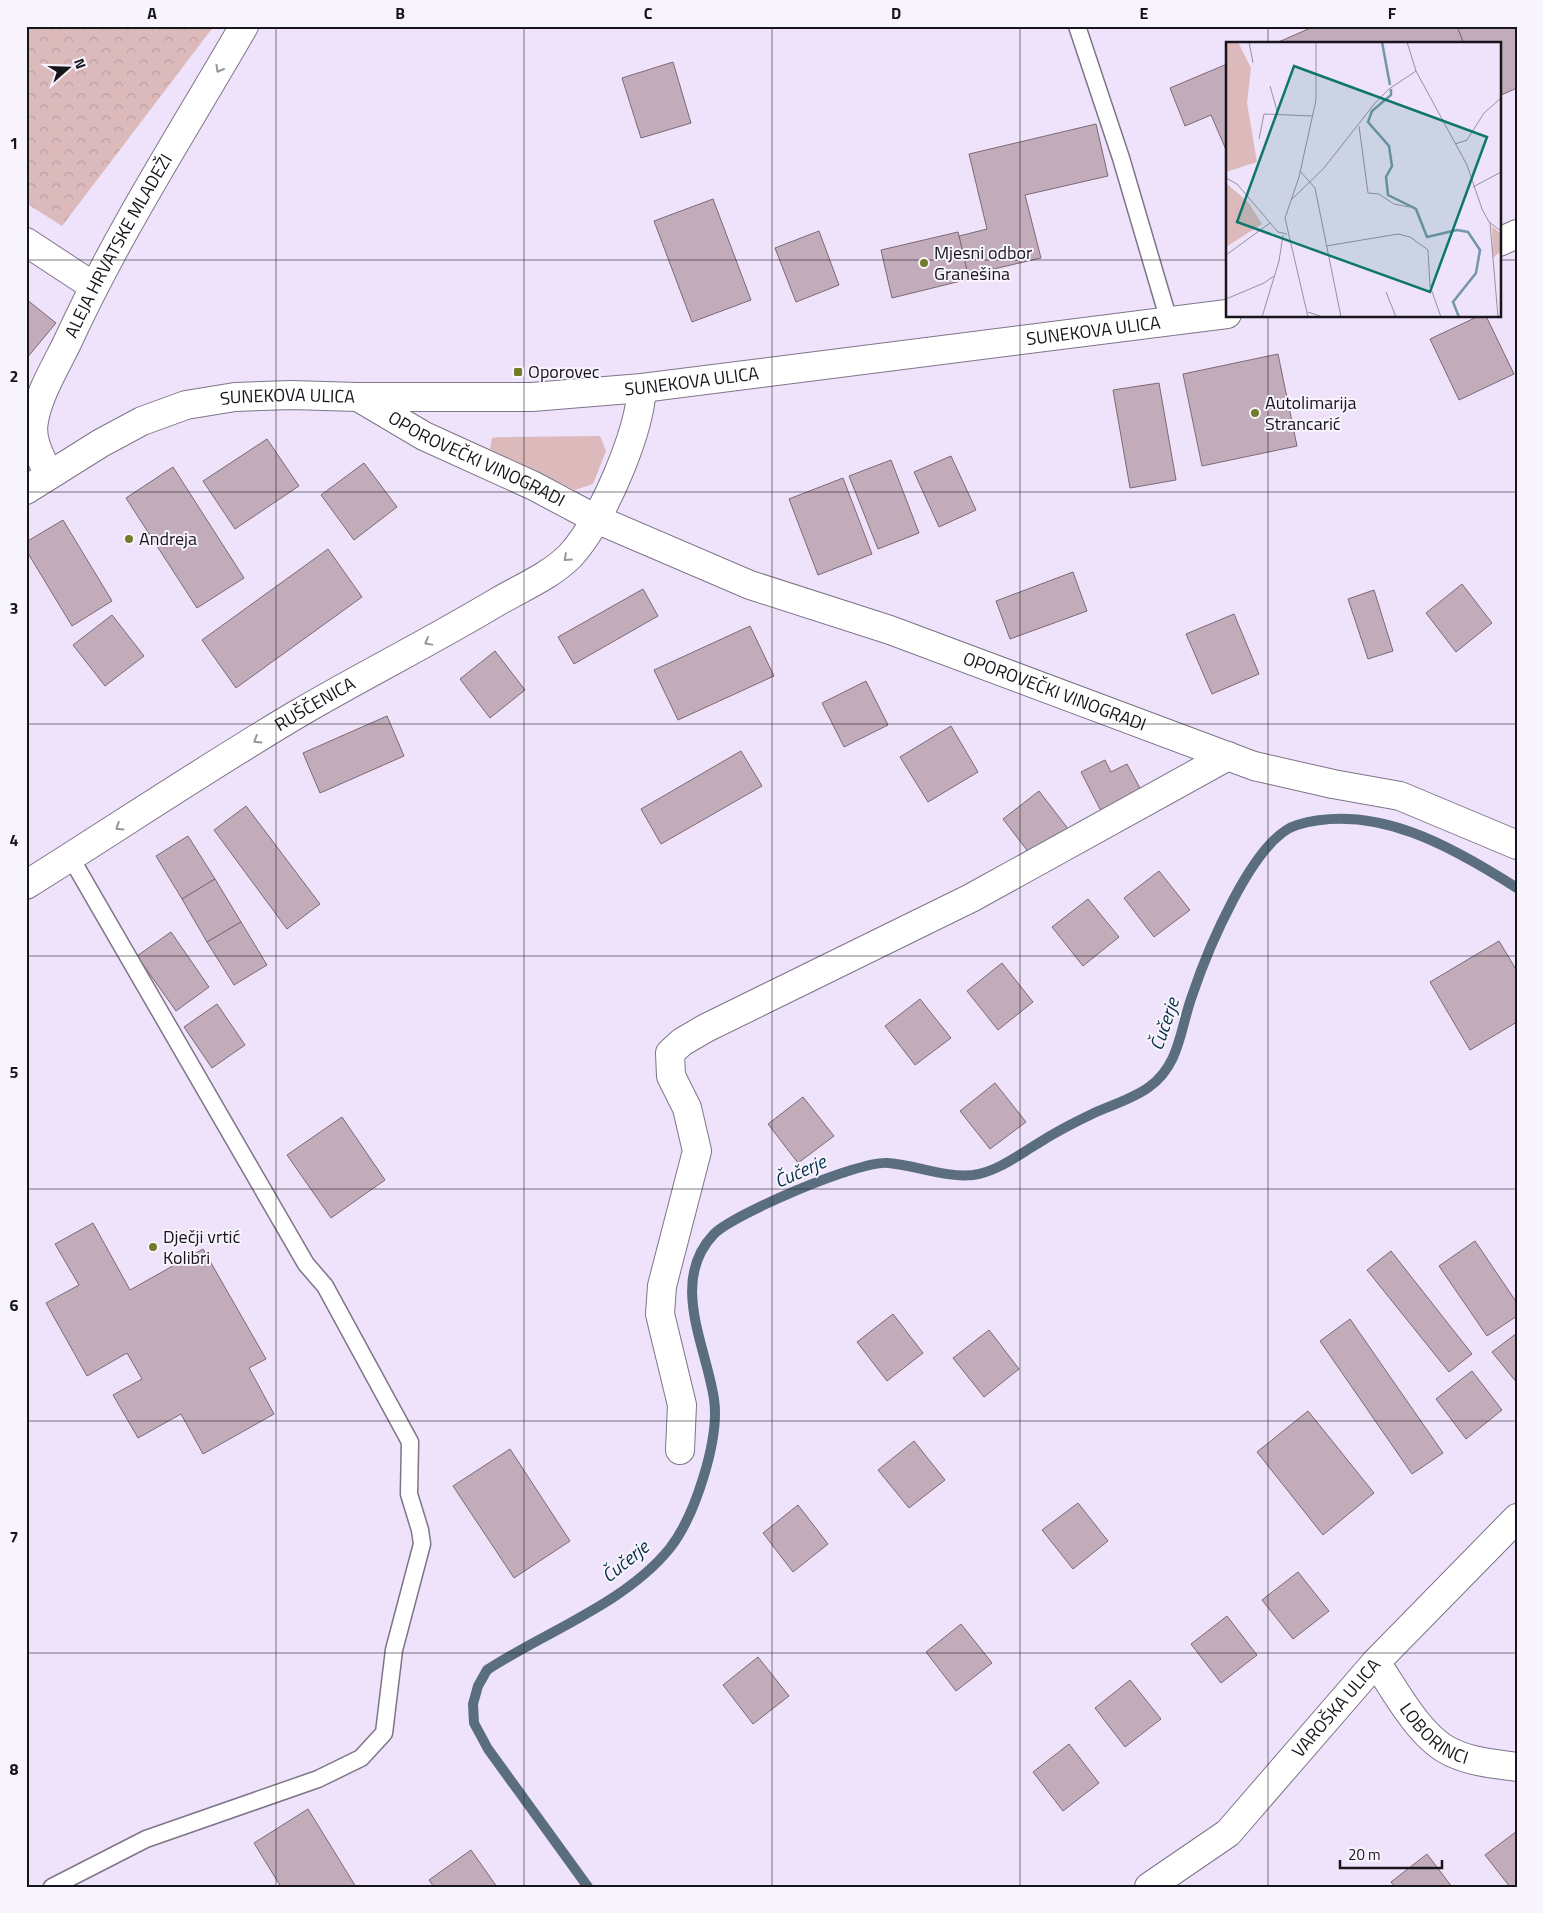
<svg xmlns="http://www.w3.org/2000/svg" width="1543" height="1913" viewBox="0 0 1543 1913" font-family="'Titillium Web',sans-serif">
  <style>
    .grass { fill: #dcbabc }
    .forest { fill: url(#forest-crowns) }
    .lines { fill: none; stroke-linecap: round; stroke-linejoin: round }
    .stream { stroke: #5a6e7f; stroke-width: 10 }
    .building { fill: #c3acba; stroke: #7d6875 }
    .service-casing { stroke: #7e7589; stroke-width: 19 }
    .minor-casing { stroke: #7e7589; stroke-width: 30 }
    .tertiary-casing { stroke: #7e7589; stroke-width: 30 }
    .service { stroke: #fff; stroke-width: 16 }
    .minor { stroke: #fff; stroke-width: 28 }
    .tertiary { stroke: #fff; stroke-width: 28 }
    .oneway { stroke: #979598 }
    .grid { fill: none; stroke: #17141b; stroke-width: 1; stroke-opacity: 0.55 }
    .poi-dot { fill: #707c28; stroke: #f8f4fd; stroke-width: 2 }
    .labels { text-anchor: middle; stroke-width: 4; stroke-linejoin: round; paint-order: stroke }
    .street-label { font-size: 18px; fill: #17141b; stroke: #f8f4fd }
    .poi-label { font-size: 18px; fill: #17141b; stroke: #f8f4fd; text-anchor: start }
    .water-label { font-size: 19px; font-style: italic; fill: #063048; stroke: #f8f4fd }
    .inset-river { fill: none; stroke: #7695aa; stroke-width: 2.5 }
    .inset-road { fill: none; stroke: #9890a1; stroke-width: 1 }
    .view { fill: #0f766e; fill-opacity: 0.15; stroke: #0f766e; stroke-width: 2.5 }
    .inset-edge { fill: none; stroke: #17141b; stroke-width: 2.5 }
    .neatline { fill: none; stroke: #17141b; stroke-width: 2 }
    .grid-label { font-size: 16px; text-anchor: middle; font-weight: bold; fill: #17141b }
  </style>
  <defs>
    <pattern id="forest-crowns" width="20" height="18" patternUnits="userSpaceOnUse" patternTransform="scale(1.25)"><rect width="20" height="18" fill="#dcbabc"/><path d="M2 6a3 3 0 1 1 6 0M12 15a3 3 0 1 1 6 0" fill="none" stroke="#bc9fa1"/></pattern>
  </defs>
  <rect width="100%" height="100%" fill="#eee3fa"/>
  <path class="grass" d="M600 436 606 451 593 484 575 490 490 449 492 438 498 437Z"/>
  <path class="forest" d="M26 26H214L62 226 26 203Z"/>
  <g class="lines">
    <path class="stream" d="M588 1887 488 1749 474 1723 473 1704 478 1686 487 1670C545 1632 626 1603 670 1548 695 1516 720 1439 714 1399 706 1345 669 1281 714 1234 734 1214 859 1160 888 1163 916 1165 945 1178 973 1175 996 1172 1017 1156 1037 1144 1054 1133 1073 1123 1092 1114 1111 1105 1133 1099 1149 1087 1180 1065 1180 1029 1192 996 1206 954 1253 838 1297 825 1375 802 1453 847 1517 888"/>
  </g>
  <g class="building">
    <path d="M1315 26H1457L1464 44H1274Z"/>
    <path d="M1457 26H1517V88L1499 96V44H1464Z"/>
    <path d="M673 62 691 123 641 138 622 78Z"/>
    <path d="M1227 64V152L1211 115 1185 126 1170 88Z"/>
    <path d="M1096 124 1108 176 1025 195 1041 258 968 275 959 236 987 229 969 154Z"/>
    <path d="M713 199 751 300 692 322 654 221Z"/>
    <path d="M819 231 839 285 796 302 775 248Z"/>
    <path d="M958 232 969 279 892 298 881 250Z"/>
    <path d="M26 299 56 323 26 359Z"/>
    <path d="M1479 316H1486L1514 374 1459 400 1430 339Z"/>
    <path d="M1278 354 1297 446 1202 466 1183 374Z"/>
    <path d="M1159 383 1176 480 1130 488 1113 390Z"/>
    <path d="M267 439 299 486 235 529 203 481Z"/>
    <path d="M951 456 976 510 939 527 914 472Z"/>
    <path d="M891 460 919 533 878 549 849 476Z"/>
    <path d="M364 463 397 507 354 540 321 495Z"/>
    <path d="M173 467 244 578 197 608 126 498Z"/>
    <path d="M843 478 872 554 818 575 789 499Z"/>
    <path d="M63 520 112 601 72 626 26 550V542Z"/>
    <path d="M328 549 362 597 236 688 202 640Z"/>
    <path d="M1073 572 1087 611 1010 639 996 601Z"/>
    <path d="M1462 584 1492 623 1456 652 1426 613Z"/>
    <path d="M643 589 658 616 574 664 558 637Z"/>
    <path d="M1374 590 1393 651 1368 659 1348 599Z"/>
    <path d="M1234 614 1259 674 1212 694 1186 634Z"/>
    <path d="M112 615 144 656 105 686 73 645Z"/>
    <path d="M750 626 774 676 678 720 654 670Z"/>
    <path d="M495 651 525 690 490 718 460 679Z"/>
    <path d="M866 681 888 725 844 747 822 703Z"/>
    <path d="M387 716 404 756 320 793 303 753Z"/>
    <path d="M951 726 978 772 928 802 900 757Z"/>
    <path d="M741 751 762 786 661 844 641 809Z"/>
    <path d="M1105 760 1111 772 1127 764 1141 790 1101 811 1081 772Z"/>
    <path d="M1039 791 1069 830 1033 858 1003 819Z"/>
    <path d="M246 806 320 904 287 929 214 830Z"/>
    <path d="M188 836 215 879 182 899 156 856Z"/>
    <path d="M1159 871 1190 910 1154 937 1124 898Z"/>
    <path d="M215 879 241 922 207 942 182 899Z"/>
    <path d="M1088 899 1119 937 1083 966 1052 927Z"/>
    <path d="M241 922 267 965 234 985 207 942Z"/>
    <path d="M171 932 209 987 176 1011 137 956Z"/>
    <path d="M1499 941 1517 971V1022L1470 1050 1430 982Z"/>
    <path d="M1002 963 1033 1002 998 1030 967 991Z"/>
    <path d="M920 999 951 1038 915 1065 885 1026Z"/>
    <path d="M217 1004 245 1045 212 1068 184 1027Z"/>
    <path d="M995 1083 1026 1122 990 1149 960 1111Z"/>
    <path d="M803 1097 834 1136 798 1163 768 1124Z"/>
    <path d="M342 1117 385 1180 331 1218 287 1155Z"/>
    <path d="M93 1223 130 1290 203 1249 266 1359 249 1368 274 1414 203 1454 181 1414 138 1438 113 1395 142 1379 127 1353 87 1376 46 1303 79 1285 55 1244Z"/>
    <path d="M1475 1241 1517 1303V1316L1487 1336 1439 1266Z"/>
    <path d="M1391 1251 1472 1354 1449 1372 1367 1270Z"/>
    <path d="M893 1314 923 1353 887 1381 857 1342Z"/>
    <path d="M1350 1319 1443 1453 1412 1474 1320 1341Z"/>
    <path d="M989 1330 1019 1369 984 1397 953 1358Z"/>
    <path d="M1517 1333V1383L1492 1352Z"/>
    <path d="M1472 1371 1502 1410 1466 1439 1436 1399Z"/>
    <path d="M1308 1411 1374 1493 1323 1535 1257 1452Z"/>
    <path d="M914 1441 945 1480 909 1508 878 1470Z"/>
    <path d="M510 1449 570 1541 514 1578 453 1486Z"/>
    <path d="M1078 1503 1108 1541 1073 1569 1042 1530Z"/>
    <path d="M798 1505 828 1544 793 1572 763 1533Z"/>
    <path d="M1298 1572 1329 1611 1293 1639 1262 1600Z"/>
    <path d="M1227 1616 1257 1655 1221 1683 1191 1644Z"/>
    <path d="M961 1624 992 1663 956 1691 926 1652Z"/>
    <path d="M758 1657 789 1696 753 1724 723 1685Z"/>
    <path d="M1130 1680 1161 1719 1125 1747 1095 1708Z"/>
    <path d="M1069 1744 1099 1783 1063 1811 1033 1772Z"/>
    <path d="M308 1809 356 1887H281L254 1843Z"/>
    <path d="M1517 1831V1887H1510L1485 1855Z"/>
    <path d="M471 1850 497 1887H434L429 1880Z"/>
    <path d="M1427 1854 1452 1887H1395L1391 1882Z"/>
  </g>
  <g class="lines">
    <g class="service-casing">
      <g id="service">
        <path d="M1077 26 1121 158 1169 321"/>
        <path d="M52 1887 146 1839 318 1779 361 1758 384 1733 394 1650 422 1544 420 1530 409 1494 410 1442 325 1286 306 1264 71 858"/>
      </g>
    </g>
    <g class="minor-casing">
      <g id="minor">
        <path d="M26 242 93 286"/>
        <path id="s1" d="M358 397 424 436 534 486 596 519 750 585 890 630 1254 766 1333 784 1400 796 1517 845"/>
        <path id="s2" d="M26 885C117 828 206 768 299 713 364 675 432 641 497 602 521 588 550 576 570 556 602 521 639 435 642 388"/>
        <path d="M680 1450 682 1405 660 1314 662 1286 697 1151 687 1108 671 1076 670 1053 682 1042 706 1028 971 898 1228 756"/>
        <path id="s3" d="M1376 1662C1395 1690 1421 1740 1453 1753 1472 1762 1496 1764 1517 1767"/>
        <path id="s4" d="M1149 1887 1228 1833 1376 1662 1517 1518"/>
      </g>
    </g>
    <g class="tertiary-casing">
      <g id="tertiary">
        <path d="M1499 242 1517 234"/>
        <path id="s5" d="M49 475C41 458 30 440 34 421 38 395 57 364 68 341 118 232 184 130 244 26"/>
        <path id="s6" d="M26 490 101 443 142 421 186 405 235 397 291 395 358 397H532L642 388 1227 314"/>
      </g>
    </g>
    <use href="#service" class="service"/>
    <use href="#minor" class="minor"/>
    <use href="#tertiary" class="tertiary"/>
  </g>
  <defs><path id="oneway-chevron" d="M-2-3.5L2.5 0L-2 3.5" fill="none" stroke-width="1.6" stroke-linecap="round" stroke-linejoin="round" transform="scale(1.25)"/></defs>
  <g class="oneway">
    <use href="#oneway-chevron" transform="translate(219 69) rotate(120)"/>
    <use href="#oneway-chevron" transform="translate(567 558) rotate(138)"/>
    <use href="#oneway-chevron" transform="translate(428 642) rotate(151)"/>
    <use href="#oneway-chevron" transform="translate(257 740) rotate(148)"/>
    <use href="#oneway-chevron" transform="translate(119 827) rotate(148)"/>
  </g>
  <path class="grid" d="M276 26V1887M524 26V1887M772 26V1887M1020 26V1887M1268 26V44M26 260H1227M1499 260H1517M1268 316V1887M26 492H1517M26 724H1517M26 956H1517M26 1189H1517M26 1421H1517M26 1653H1517"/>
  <g class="poi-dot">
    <circle cx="924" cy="263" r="5"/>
    <rect x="513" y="367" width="10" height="10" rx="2.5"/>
    <circle cx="1255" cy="413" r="5"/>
    <circle cx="129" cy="539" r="5"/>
    <circle cx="153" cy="1247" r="5"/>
  </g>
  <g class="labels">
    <g class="street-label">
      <text dy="6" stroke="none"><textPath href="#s5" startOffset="252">ALEJA HRVATSKE MLADEŽI</textPath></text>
      <text dy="6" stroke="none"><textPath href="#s6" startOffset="1094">SUNEKOVA ULICA</textPath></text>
      <text dy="6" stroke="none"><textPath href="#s6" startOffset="689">SUNEKOVA ULICA</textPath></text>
      <text dy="6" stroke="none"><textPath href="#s6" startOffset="284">SUNEKOVA ULICA</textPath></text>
      <text dy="6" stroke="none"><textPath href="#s1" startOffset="134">OPOROVEČKI VINOGRADI</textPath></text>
      <text dy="6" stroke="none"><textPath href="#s1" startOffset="758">OPOROVEČKI VINOGRADI</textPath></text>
      <text dy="6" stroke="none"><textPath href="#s2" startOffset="341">RUŠČENICA</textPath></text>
      <text dy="6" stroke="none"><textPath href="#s4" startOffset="261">VAROŠKA ULICA</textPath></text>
      <text dy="6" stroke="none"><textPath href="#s3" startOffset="94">LOBORINCI</textPath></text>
    </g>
    <g class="poi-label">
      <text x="934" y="259">Mjesni odbor<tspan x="934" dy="21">Granešina</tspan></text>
      <text x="528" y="378">Oporovec</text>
      <text x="1265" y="409">Autolimarija<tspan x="1265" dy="21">Strancarić</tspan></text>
      <text x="139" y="545">Andreja</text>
      <text x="163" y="1243">Dječji vrtić<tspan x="163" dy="21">Kolibri</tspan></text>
    </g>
    <g class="water-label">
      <text transform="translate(1164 1024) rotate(-71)" y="7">Čučerje</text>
      <text transform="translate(800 1171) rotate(-24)" y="7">Čučerje</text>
      <text transform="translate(625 1561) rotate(-39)" y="7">Čučerje</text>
    </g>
  </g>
  <g transform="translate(1226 42)">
    <rect width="275" height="275" fill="#eee3fa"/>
    <path d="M0 0H12L25 26 21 61 31 120 0 130ZM0 141 22 160 36 182 0 205Z" fill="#dcbabc"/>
    <path d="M266 184 275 192V209L267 216Z" fill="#dcbabc"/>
    <path class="inset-river" d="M156 0 164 43M165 47V53L146 69 142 80 163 104 166 124 160 135 162 153 190 167 201 195 231 188 242 190 254 208 250 231 227 260 233 275"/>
    <path class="inset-road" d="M23 0 27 21M190 29 241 123 256 167 263 180 275 189M44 44 52 72M133 84 142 151 153 152 168 162 183 165M33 97 38 72 87 74M229 102 241 98 258 71 275 56M74 129 89 146 115 275M0 136 11 142 52 190 61 192M247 145 275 130M65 158 98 126 149 61 163 47 190 29 181 0M264 181 272 275M100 204 172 192 184 195 202 208 204 244 215 275M0 213 44 181M160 250 170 275M0 257 38 241 48 234M82 270 97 275M36 275 53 219 57 193M82 275 59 176 73 135 90 58V0"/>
    <path class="view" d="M68 24 261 95 204 250 11 180Z"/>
    <rect width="275" height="275" class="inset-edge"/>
  </g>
  <rect width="1543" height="1913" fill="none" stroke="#f8f4fd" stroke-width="55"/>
  <g transform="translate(68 68) rotate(70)" stroke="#f8f4fd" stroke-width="4" paint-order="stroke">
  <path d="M0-4L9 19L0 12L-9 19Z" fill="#17141b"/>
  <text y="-8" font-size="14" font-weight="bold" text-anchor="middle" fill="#17141b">N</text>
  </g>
  <path d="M1340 1860v8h102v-8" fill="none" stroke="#17141b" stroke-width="2.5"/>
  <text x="1348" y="1860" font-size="15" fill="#17141b" stroke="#f8f4fd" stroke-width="4" paint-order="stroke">20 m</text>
  <rect x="28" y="28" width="1488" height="1858" class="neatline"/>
  <g class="grid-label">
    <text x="152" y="19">A</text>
    <text x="400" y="19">B</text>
    <text x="648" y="19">C</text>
    <text x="896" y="19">D</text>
    <text x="1144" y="19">E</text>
    <text x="1392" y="19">F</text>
    <text x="14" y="149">1</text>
    <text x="14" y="382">2</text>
    <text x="14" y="614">3</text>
    <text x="14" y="846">4</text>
    <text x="14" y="1078">5</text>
    <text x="14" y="1311">6</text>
    <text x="14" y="1543">7</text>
    <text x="14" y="1775">8</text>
  </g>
</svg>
